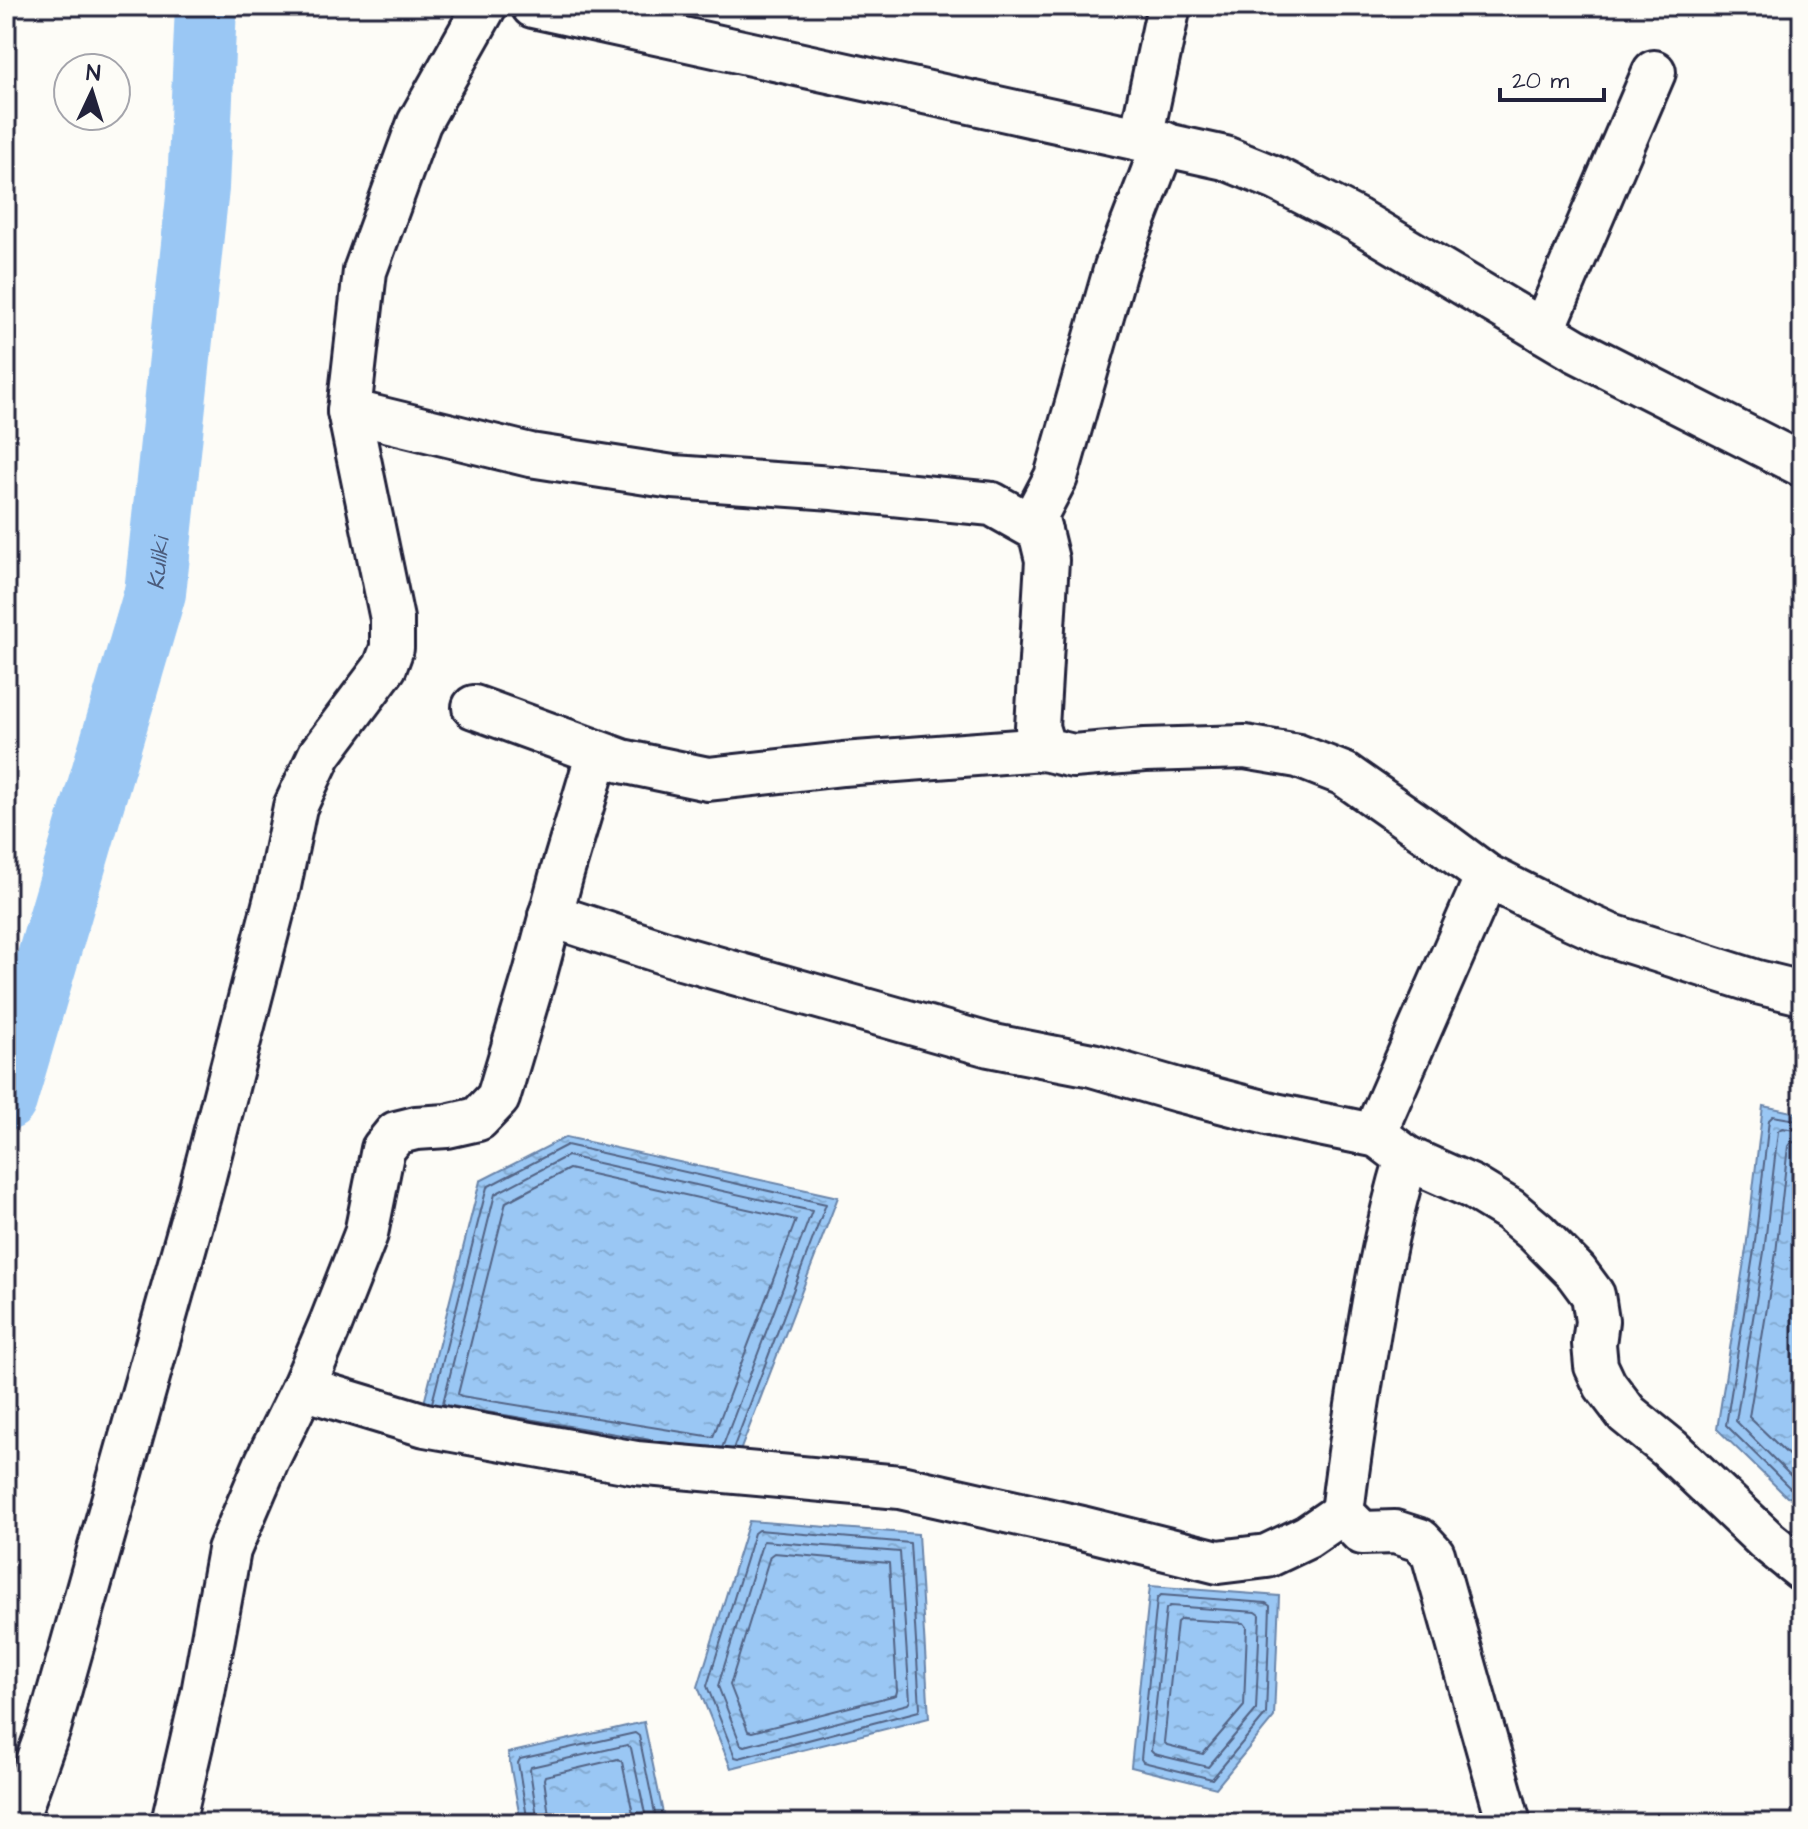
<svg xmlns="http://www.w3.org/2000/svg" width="1808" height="1829" viewBox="0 0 1808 1829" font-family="'Architects Daughter',sans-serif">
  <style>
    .water { fill: url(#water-ripples); stroke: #6a85aa; stroke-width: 2 }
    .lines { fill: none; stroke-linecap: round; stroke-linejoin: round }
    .shore { stroke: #526485; stroke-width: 2 }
    .river { stroke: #9ac7f4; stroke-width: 62 }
    .minor-casing { stroke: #22223b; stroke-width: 48 }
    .minor { stroke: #fdfcf7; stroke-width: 42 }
    .labels { text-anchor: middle; stroke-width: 8; stroke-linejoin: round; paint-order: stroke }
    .water-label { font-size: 24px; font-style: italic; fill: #4c5c7c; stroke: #fdfcf7 }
  </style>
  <defs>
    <pattern id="water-ripples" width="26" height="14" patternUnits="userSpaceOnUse" patternTransform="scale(2)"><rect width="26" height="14" fill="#9ac7f4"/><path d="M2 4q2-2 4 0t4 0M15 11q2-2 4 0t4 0" fill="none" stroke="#84abd2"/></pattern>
  </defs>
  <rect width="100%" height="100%" fill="#fdfcf7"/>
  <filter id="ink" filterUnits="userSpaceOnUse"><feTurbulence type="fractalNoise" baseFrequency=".0125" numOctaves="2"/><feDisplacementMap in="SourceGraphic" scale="16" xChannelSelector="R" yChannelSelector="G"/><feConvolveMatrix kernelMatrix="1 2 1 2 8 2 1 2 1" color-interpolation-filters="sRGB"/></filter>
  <g filter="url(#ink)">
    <g class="water">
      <path d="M1763 1106 1802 1114V1499L1787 1497 1717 1429 1746 1249Z"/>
      <path d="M566 1137 838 1197 732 1472 420 1419 480 1181Z"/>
      <path d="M749 1521 918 1534 929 1718 731 1768 698 1687Z"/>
      <path d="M1150 1586 1279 1596 1274 1717 1216 1788 1131 1767Z"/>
      <path d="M644 1722 665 1823H521L508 1753Z"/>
    </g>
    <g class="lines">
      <g class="shore">
        <path d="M1802 1121 1773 1116 1769 1120 1754 1250 1726 1425 1790 1488 1802 1491"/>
        <path d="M1802 1131 1782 1128 1778 1131 1764 1252 1736 1421 1794 1479 1802 1481"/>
        <path d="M1802 1143 1791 1142 1788 1146 1776 1253 1749 1417 1802 1468"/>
        <path d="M569 1169 796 1220 713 1437 461 1396 458 1394 506 1202Z"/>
        <path d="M432 1403 487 1187 567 1145 826 1204 733 1449"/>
        <path d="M668 1443 446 1405 443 1403 495 1194 567 1156 812 1211 722 1448"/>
        <path d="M758 1530 910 1543 920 1708 919 1711 739 1758 735 1757 707 1686 754 1533Z"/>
        <path d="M763 1541 900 1552 910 1701 908 1704 745 1746 741 1745 718 1686Z"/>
        <path d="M774 1553 889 1563 897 1691 896 1695 752 1732 748 1731 730 1685 770 1556Z"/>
        <path d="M1161 1595 1266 1603 1270 1606 1266 1714 1212 1779 1143 1762 1141 1759 1157 1599Z"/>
        <path d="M1170 1606 1256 1612 1260 1615 1256 1710 1208 1767 1154 1754 1151 1751 1166 1609Z"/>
        <path d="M1181 1619 1244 1623 1247 1627 1244 1706 1203 1754 1167 1745 1164 1742 1177 1622Z"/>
        <path d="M528 1823 518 1763 520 1759 635 1733 639 1736 657 1823"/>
        <path d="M538 1823 530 1770 531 1767 627 1745 631 1748 647 1823"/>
        <path d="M550 1823 544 1779 545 1776 618 1759 622 1762 635 1823"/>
      </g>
      <path class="river" id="s1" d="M6 1100 155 593 198 188 206 6"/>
      <g class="minor-casing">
        <g id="minor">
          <path d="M533 6 1225 158 1277 179 1357 220 1575 350 1802 465"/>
          <path d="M1141 138 1169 6"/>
          <path d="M1543 331 1654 72"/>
          <path d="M349 411 530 455 673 477 833 488 992 504 1040 531 1047 560 1037 727 1044 749 1073 756 1145 750 1245 747 1298 756 1344 774 1444 844 1487 876 1556 911 1609 935 1757 982 1802 993"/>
          <path d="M1040 531 1036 515 1056 477 1116 267 1164 143"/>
          <path d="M474 707 622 761 708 779 843 764 1044 749"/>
          <path d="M1487 876 1382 1116 1378 1136 1407 1158C1385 1230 1373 1305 1361 1380 1354 1424 1347 1469 1342 1513L1362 1533 1395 1532 1420 1540 1433 1554 1509 1823"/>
          <path d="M550 915 681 958 989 1045 1092 1065 1178 1090 1275 1115 1378 1136"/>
          <path d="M1407 1158 1472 1187 1510 1210 1536 1232 1576 1272 1593 1295 1597 1321 1594 1344 1596 1366 1605 1385 1627 1414 1670 1449 1766 1540 1802 1569"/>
          <path d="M303 1388 425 1425 636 1463 900 1487 1082 1528 1218 1562 1267 1556 1307 1537 1342 1513"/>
          <path d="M15 1823 49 1728 200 1192 279 886 295 807 320 754 385 667 392 648V619L349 411 365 271 419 123 485 6"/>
          <path d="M173 1823 203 1693 229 1550 267 1461 303 1388 331 1323 366 1234 383 1149 396 1133 416 1128 447 1126 478 1119 498 1098 535 974 562 873 598 753"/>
        </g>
      </g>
      <use href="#minor" class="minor"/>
    </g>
  </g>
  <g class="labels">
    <g class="water-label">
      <text dy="8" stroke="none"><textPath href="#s1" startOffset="558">Kuliki</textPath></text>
    </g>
  </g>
  <rect width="1808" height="1829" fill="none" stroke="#fdfcf7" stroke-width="32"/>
  <rect x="16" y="16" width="1776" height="1797" fill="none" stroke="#22223b" stroke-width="3" filter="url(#ink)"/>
  <g transform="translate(92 92) rotate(4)"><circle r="38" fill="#fdfcf7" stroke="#a5a5ac" stroke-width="2"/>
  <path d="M0-6L14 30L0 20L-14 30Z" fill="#22223b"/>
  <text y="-12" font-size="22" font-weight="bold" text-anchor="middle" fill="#22223b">N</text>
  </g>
  <path d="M1500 88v12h104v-12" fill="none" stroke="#22223b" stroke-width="4"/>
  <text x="1512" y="88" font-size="24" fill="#22223b" stroke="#fdfcf7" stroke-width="6" paint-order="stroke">20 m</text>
</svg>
